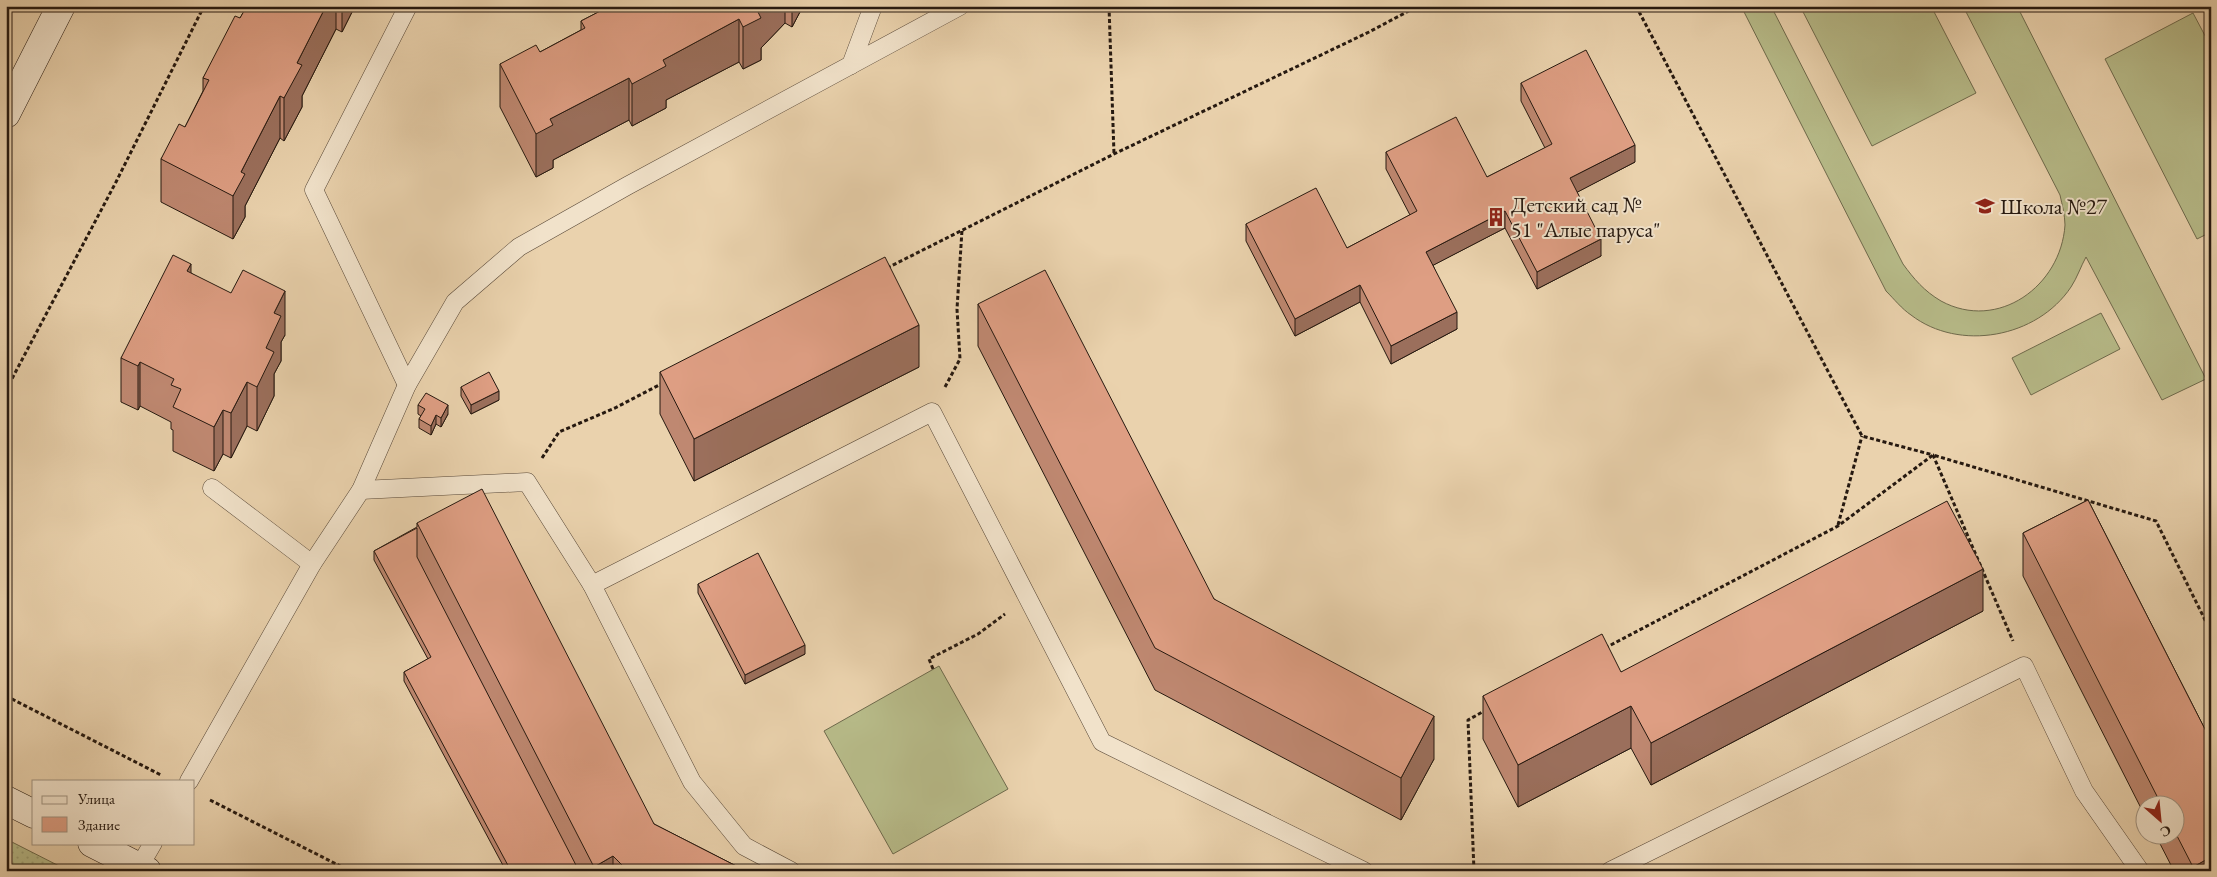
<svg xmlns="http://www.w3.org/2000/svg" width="2217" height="877" viewBox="0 0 2217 877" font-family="'EB Garamond',serif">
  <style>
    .green { fill: url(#green-dots); stroke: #6e6a4c }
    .pitch { fill: #b7bb89; stroke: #6e6a4c }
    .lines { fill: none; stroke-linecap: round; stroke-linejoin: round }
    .lane-casing { stroke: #574737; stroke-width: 19 }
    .secondary-casing { stroke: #261910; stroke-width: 29 }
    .path { stroke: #261910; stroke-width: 3; stroke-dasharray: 4 2.5; stroke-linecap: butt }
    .lane { stroke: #f1e2ca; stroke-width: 18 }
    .secondary { stroke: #f1e2ca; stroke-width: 28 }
    .wall { fill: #bf8871; stroke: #261910 }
    .shaded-wall { fill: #9b6f5c; stroke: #261910 }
    .building { fill: #de9e83; stroke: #261910 }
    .labels { text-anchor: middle; stroke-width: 4; stroke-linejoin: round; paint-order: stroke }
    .poi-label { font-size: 22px; fill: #261910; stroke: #f1e2ca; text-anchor: start }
  </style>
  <defs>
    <pattern id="green-dots" width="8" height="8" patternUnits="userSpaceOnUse" patternTransform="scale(1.25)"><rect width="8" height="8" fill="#b7bb89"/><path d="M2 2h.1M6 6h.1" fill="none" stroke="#9da075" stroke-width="1.8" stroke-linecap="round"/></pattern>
  </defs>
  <rect width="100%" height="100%" fill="#ead2ad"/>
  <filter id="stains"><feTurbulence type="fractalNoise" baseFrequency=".004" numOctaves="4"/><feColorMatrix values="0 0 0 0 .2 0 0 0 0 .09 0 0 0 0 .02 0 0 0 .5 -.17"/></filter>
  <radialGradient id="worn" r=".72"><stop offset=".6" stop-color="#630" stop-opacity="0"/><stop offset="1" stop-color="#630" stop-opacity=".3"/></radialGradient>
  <path class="green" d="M6 839 69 871H6Z"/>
  <g class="pitch">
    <path d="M1741 6H1771L1903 264C1914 279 1924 291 1941 301 1998 332 2061 286 2065 225 2065 216 2062 204 2060 195L1963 6H2017L2206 379 2162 400 2086 257C2081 266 2077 278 2071 287 2037 338 1959 352 1911 315 1902 309 1894 299 1886 291Z"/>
    <path d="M1800 6H1931L1976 93 1872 146Z"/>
    <path d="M2193 13 2211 47V232L2197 239 2105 59Z"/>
    <path d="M2101 313 2120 349 2031 395 2012 358Z"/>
    <path d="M939 666 1008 789 893 854 824 731Z"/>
  </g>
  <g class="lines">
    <g class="lane-casing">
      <g id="lane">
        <path d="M851 65 873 6"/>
        <path d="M407 385 314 190 408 6"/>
        <path d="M212 488 312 564"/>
        <path d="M361 490 527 482 592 585 692 782 744 846 791 871"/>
        <path d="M592 585 932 412 1102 742 1364 871"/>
        <path d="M189 781 312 564 361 490 407 385 455 302 519 247 627 186 960 6"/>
        <path d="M139 867 153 843"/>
        <path d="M1610 871 2024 666 2084 791 2140 871"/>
      </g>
    </g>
    <g class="secondary-casing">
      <g id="secondary">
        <path d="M6 114 61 6"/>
        <path d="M6 800 34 814"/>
        <path d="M92 843 147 871"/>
      </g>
    </g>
    <g class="path">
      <path d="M1109 6 1114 154"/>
      <path d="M1636 6 1862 436 1933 455 2013 641"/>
      <path d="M887 268 1114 154 1369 32 1418 6"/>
      <path d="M945 387 960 359 957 309 962 230"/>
      <path d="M6 390 116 182 204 6"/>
      <path d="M542 458 559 432 615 408 663 383"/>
      <path d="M1838 525 1862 436"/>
      <path d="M1605 648 1838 526 1933 455 2156 521 2211 632"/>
      <path d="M933 669 929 659 978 634 1005 614"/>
      <path d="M6 696 161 775"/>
      <path d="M210 800 350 871"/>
      <path d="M6 864 20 871"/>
      <path d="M1474 871 1468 720 1486 710"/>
    </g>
    <use href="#lane" class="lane"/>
    <use href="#secondary" class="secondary"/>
  </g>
  <g class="wall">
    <path d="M247 6H355L342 32 336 29 302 96V107L284 141 280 138 245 206V217L233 239 161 202V159L185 127 203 91V78L240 18Z"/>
    <path d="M610 6H801V10L792 27 785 23 761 48V60L743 69 739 62 666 100V108L632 126 629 120 553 160V168L536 177 500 107V64L540 52 581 30V21Z"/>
    <path d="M1521 83 1635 162 1577 192 1601 256 1537 289 1505 228 1433 265 1457 329 1391 364 1360 302 1295 336 1246 241V224L1347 248 1410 215 1386 169V152L1487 177 1545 148 1521 101Z"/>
    <path d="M191 273 285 335 281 342V361L274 374V396L257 431 247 426 231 458 223 454 214 471 173 451V430L171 429V422L140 406 138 410 121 402V358Z"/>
    <path d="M978 304 1214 599 1434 759 1401 820 1155 690 978 346Z"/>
    <path d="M919 367 694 481 660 414V372Z"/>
    <path d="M461 387 499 400 471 414 461 396Z"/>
    <path d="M418 405 448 414 441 427 436 424 431 435 419 428V419L421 416 418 414Z"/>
    <path d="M2088 500 2211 741V871H2174L2155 834H2174V804H2144V814L2023 576V533Z"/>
    <path d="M417 523 654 824 746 871H506L404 681V672L428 659 374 560V551L417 527Z"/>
    <path d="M698 584 805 654 745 684 698 593Z"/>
    <path d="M1983 611 1651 785 1631 748 1518 807 1483 739V696L1621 672Z"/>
  </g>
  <g class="shaded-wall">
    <path d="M326 6H336V29L302 96V107L284 141V98L297 63Z"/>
    <path d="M342 6H355L342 32Z"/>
    <path d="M760 6H785V23L761 48V60L743 69V27Z"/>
    <path d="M792 6H801V10L792 27Z"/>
    <path d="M739 19V62L666 100V108L632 126V84L663 60Z"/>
    <path d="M629 78V120L553 160V168L536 177V134L550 119Z"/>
    <path d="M280 96V138L245 206V217L233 239V196L241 172Z"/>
    <path d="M1635 145V162L1570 196V178Z"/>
    <path d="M1505 211V228L1426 269V252Z"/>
    <path d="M1601 239V256L1537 289V272Z"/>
    <path d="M191 264V308L187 271Z"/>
    <path d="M1360 285V302L1295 336V319Z"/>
    <path d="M285 291V335L281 342V361L274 374V396L257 431V387L274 313Z"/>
    <path d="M1457 312V329L1391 364V346Z"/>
    <path d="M919 325V367L694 481V439Z"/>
    <path d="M140 362V406L138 410V366Z"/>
    <path d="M247 382V426L231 458V413Z"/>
    <path d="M499 391V400L471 414V405Z"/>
    <path d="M448 405V414L441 427V418Z"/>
    <path d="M223 410V454L214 471V427Z"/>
    <path d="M436 415V424L431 435V426Z"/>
    <path d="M1983 569V611L1651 785V743Z"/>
    <path d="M805 645V654L745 684V675Z"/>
    <path d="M1631 706V748L1518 807V765Z"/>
    <path d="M1434 716V759L1401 820V778Z"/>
    <path d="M613 856V871H594V867Z"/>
    <path d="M2211 857V871H2193V867Z"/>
  </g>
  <g class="building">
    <path d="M247 6H326L297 63 302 65 284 98 280 96 241 172 245 174 233 196 161 159 179 124 185 127 209 80 203 78 235 16 240 18Z"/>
    <path d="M610 6H760L757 10 761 18 743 27 739 19 663 60 666 66 632 84 629 78 550 119 553 125 536 134 500 64 536 45 540 52 585 28 581 21Z"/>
    <path d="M1586 50 1635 145 1570 178 1601 239 1537 272 1505 211 1426 252 1457 312 1391 346 1360 285 1295 319 1246 224 1316 188 1347 248 1417 211 1386 152 1456 117 1487 177 1552 144 1521 83Z"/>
    <path d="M173 255 191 264 187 271 231 293 243 270 285 291 274 313 281 316 266 348 274 352 257 387 247 382 231 413 223 410 214 427 173 407 181 389 171 385 174 379 140 362 138 366 121 358Z"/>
    <path d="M885 257 919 325 694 439 660 372Z"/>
    <path d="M1045 270 1214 599 1434 716 1401 778 1155 648 978 304Z"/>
    <path d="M489 372 499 391 471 405 461 387Z"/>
    <path d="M426 393 448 405 441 418 436 415 431 426 419 419 425 409 418 405Z"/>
    <path d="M482 489 654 824 746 871H628L613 856 594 867 417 523Z"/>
    <path d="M2088 500 2211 741V857L2193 867 2174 830V804H2161L2023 533Z"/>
    <path d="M1947 501 1983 569 1651 743 1631 706 1518 765 1483 696 1602 634 1621 672Z"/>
    <path d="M417 528V557L579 871H511L404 672 431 657 374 551Z"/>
    <path d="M758 553 805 645 745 675 698 584Z"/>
  </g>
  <defs>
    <g id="school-bare" transform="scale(1.5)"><path d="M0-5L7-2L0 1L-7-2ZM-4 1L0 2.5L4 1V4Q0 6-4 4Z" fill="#8f2418" stroke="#f1e2ca" stroke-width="2.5" paint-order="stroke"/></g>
    <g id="building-bare" transform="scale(1.5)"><path d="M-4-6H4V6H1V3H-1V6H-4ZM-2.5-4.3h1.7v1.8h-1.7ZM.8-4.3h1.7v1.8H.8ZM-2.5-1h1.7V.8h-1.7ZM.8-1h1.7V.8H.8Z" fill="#8f2418" stroke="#f1e2ca" stroke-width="2.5" paint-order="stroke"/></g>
  </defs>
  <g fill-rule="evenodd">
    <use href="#school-bare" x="1985" y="206"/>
    <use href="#building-bare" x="1496" y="217"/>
  </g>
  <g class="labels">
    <g class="poi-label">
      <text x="1511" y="212">Детский сад №<tspan x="1511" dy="25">51 "Алые паруса"</tspan></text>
      <text x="2000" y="214">Школа №27</text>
    </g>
  </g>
  <rect width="2217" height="877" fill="none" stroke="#ead2ad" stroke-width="25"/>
  <rect x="8" y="8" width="2202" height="862" fill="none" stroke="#261910" stroke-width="2.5"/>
  <rect x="12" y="12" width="2192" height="852" fill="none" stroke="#261910"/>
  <rect x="32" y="780" width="162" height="65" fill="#f1e2ca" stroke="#a09280"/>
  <rect x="42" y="796" width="25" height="8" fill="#f1e2ca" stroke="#a09280"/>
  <text x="78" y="804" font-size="15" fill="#261910">Улица</text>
  <rect x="42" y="817" width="25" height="15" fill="#de9e83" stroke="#a09280"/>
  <text x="78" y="830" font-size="15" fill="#261910">Здание</text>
  <g transform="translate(2160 820) rotate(153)"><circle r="24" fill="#f1e2ca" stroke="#a09280"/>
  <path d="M0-4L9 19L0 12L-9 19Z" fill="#8f2418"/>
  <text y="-8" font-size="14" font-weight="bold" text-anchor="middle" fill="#261910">С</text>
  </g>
  <rect width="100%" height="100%" filter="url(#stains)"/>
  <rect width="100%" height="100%" fill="url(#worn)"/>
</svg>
